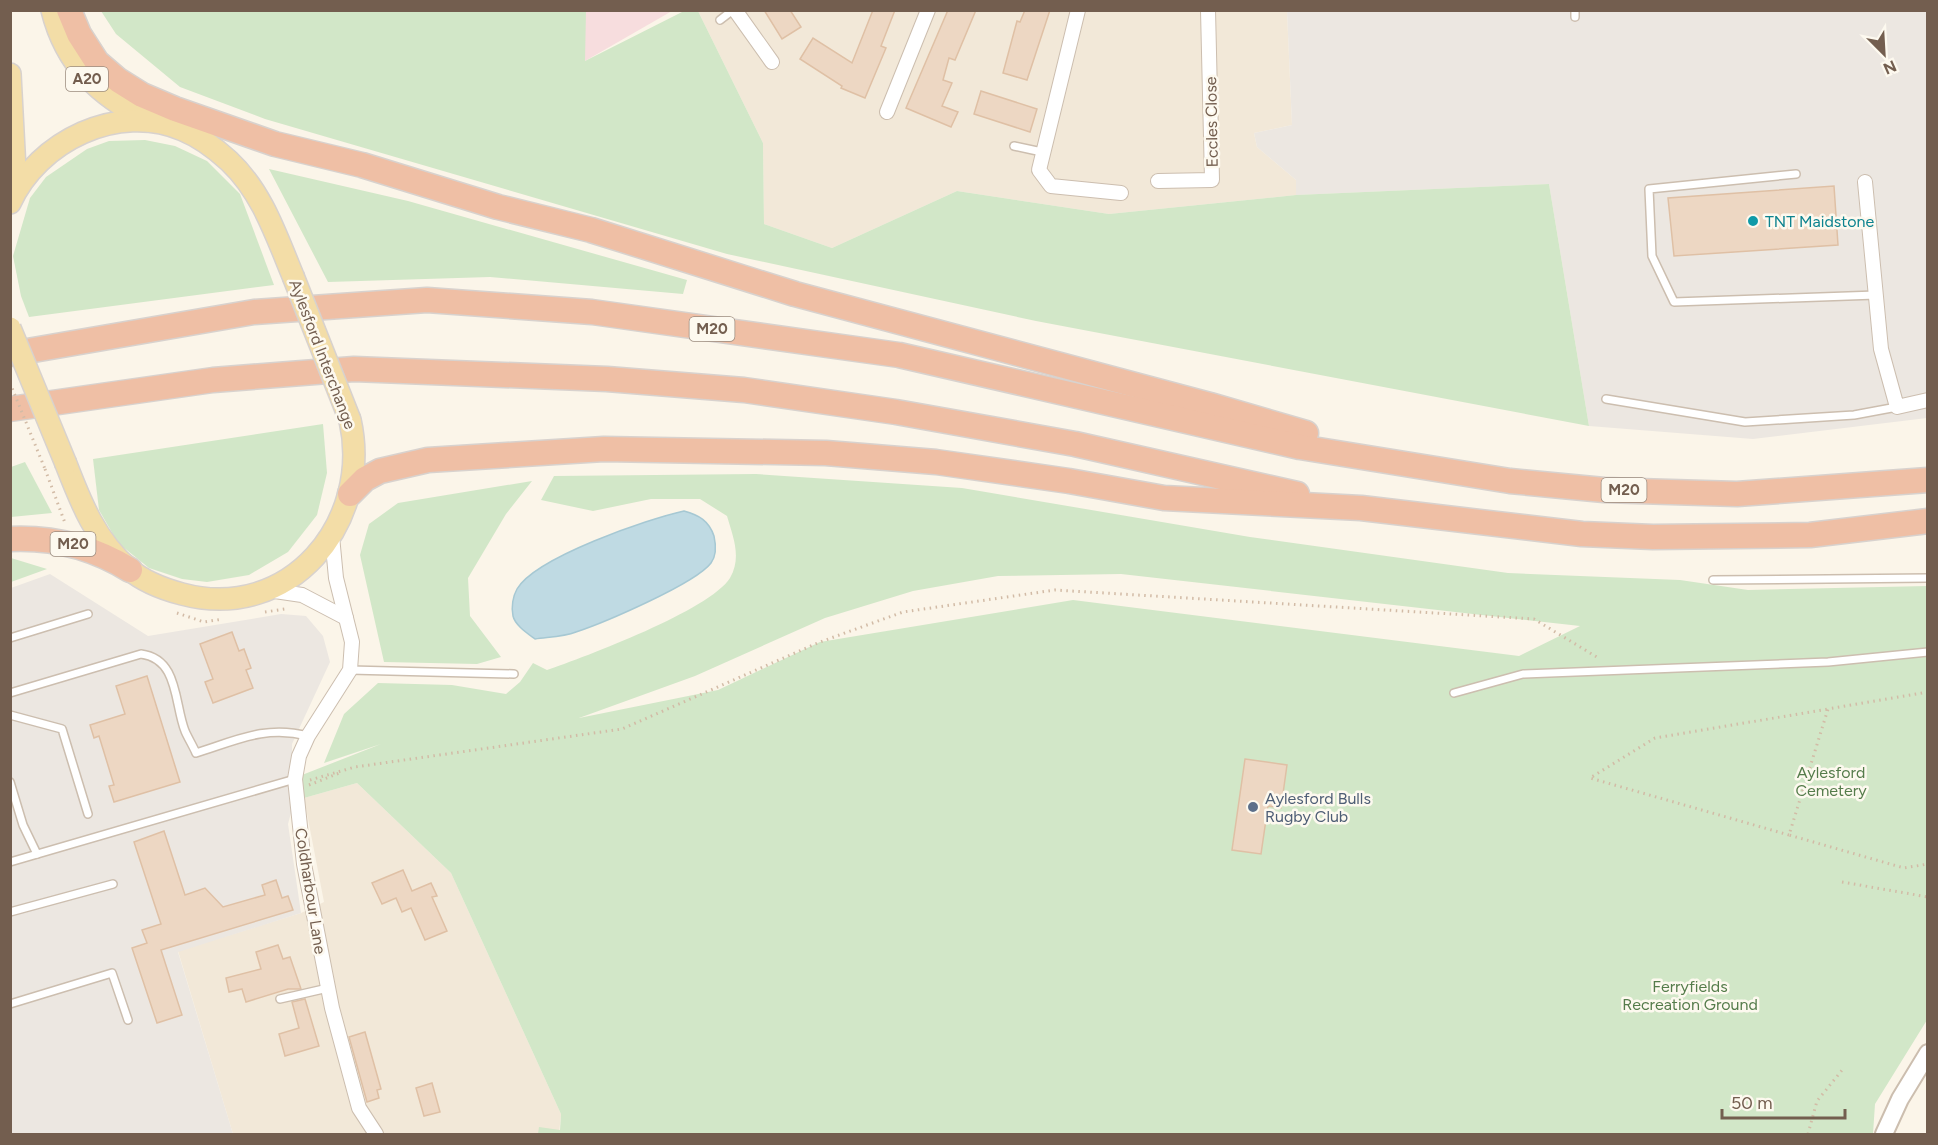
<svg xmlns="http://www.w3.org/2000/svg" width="1938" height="1145" viewBox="0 0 1938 1145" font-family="Figtree,sans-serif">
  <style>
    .residential { fill: #f2e8d8 }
    .industrial { fill: #ece7e1 }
    .medical { fill: #f7ddde }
    .green { fill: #d2e7c8; fill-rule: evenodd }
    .water { fill: #bfdae3; stroke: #a6c8d3; stroke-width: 1.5 }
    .building { fill: #edd7c3; stroke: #dfc0a5; stroke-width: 1.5 }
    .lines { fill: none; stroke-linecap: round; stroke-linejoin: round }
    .service-casing { stroke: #ccbeaf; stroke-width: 10 }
    .minor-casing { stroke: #ccbeaf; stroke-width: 16 }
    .tertiary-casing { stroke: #ccbeaf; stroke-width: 20 }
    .primary-casing { stroke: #d8d2ce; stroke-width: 24 }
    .motorway-casing { stroke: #d8d2ce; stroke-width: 27 }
    .path { stroke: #d2bba6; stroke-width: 3; stroke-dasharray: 1.5 4.5; stroke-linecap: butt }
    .service { stroke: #fff; stroke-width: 7 }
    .minor { stroke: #fff; stroke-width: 14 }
    .tertiary { stroke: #fff; stroke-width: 16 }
    .primary { stroke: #f3dda7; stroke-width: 21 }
    .motorway { stroke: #efbfa5; stroke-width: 24 }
    .primary-bridge-casing { stroke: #d8d2ce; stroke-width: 24; stroke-linecap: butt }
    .path-bridge { stroke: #d2bba6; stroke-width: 3; stroke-dasharray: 1.5 4.5; stroke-linecap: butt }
    .primary-bridge { stroke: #f3dda7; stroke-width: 21 }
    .culture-dot { fill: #0f9aa8; stroke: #fdf9ef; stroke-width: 2 }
    .service-dot { fill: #5c6f8a; stroke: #fdf9ef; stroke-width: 2 }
    .labels { text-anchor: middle; stroke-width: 5; stroke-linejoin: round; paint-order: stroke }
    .shield { fill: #fdf9ef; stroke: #9c8c7f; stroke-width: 1.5 }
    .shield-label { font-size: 15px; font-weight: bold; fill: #735e4f }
    .street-label { font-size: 16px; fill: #735e4f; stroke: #fdf9ef }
    .culture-label { font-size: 16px; fill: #0d838f; stroke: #fdf9ef; text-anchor: start }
    .park-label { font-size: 16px; fill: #557c4b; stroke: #fdf9ef }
    .service-label { font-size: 16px; fill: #4e5e75; stroke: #fdf9ef; text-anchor: start }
  </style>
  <rect width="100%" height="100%" fill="#fbf5e9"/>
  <g class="residential">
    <path d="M698 11H1287L1292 125 1254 133 1257 147 1296 180V195L1109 214 957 191 832 248 764 224 763 143Z"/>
    <path d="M357 783 451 873 561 1114 559 1134H233L178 951 301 913 324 902 304 798Z"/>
  </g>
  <g class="industrial">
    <path d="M1287 11H1927V418L1753 439 1589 426 1549 184 1296 195V180L1257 147 1254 133 1292 125Z"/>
    <path d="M50 574 148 636 281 614 306 616 323 636 330 662 292 744V809L288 824 301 913 178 952 233 1134H11V588Z"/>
  </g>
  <path class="medical" d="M585 10 672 11 585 61Z"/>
  <g class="green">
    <path d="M101 11H586L585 61 684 11H698L763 143 764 224 832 248 957 191 1109 214 1296 195 1549 184 1589 426 1036 321 727 254 265 119 180 87 116 34Z"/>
    <path d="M145 140 175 146 207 161 240 194 274 285 29 317 21 296 13 256 30 198 46 177 87 149 109 141Z"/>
    <path d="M269 169 408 201 687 280 683 294 490 277 328 282Z"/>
    <path d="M323 424 327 473 317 515 288 552 249 575 207 582 182 579 149 568 118 543 99 510 93 459Z"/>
    <path d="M25 462 52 513 11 517V467Z"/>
    <path d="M756 474 962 488 1250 537 1508 573 1680 580 1748 590 1927 586V1020L1875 1104 1873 1134H538L539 1127 560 1130 561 1114 451 873 357 783 304 798 302 775 381 744 324 763 344 714 378 683 452 685 506 694 520 682 533 663 547 670C585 657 710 610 730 578 742 557 733 537 727 516L700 499H651L593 511 541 500 554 476ZM1121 574 1580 626 1519 656 1073 600 820 642 718 690 579 718 695 676 825 618 913 591 998 576Z"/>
    <path d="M532 481 506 514 468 578 470 616 501 657 477 664 384 662 360 555 369 524 398 503Z"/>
    <path d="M11 558 47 569 11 582Z"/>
  </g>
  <path class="water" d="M684 511C699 515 709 521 714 536 716 545 717 555 711 563 695 584 603 623 576 632 563 637 548 637 535 639 527 633 515 625 513 616 511 607 513 596 517 589 536 557 648 519 684 511Z"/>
  <g class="building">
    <path d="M764 10H790L801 27 782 39Z"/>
    <path d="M873 10H895L881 46 886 48 865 98 841 88 842 86 800 59 813 38 852 63Z"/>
    <path d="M948 10H976L955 60 949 58 943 80 952 83 942 106 958 112 951 127 906 108Z"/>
    <path d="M1025 10H1050L1027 80 1003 73 1017 21 1020 22Z"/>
    <path d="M981 91 1037 109 1030 132 974 114Z"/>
    <path d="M1834 186 1838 245 1674 256 1668 198Z"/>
    <path d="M232 632 239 651 244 649 251 668 246 670 253 688 213 703 205 682 213 679 200 644Z"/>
    <path d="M147 676 180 782 114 802 109 786 114 785 99 736 94 738 90 725 125 714 116 686Z"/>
    <path d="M1245 759 1287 765 1281 808 1268 806 1261 854 1232 850Z"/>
    <path d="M164 831 185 895 205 888 223 907 265 895 262 885 276 880 282 898 288 896 293 910 161 950 182 1015 157 1023 132 948 147 943 142 930 161 924 134 842Z"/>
    <path d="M403 870 412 891 431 883 437 896 432 897 447 931 425 940 411 908 402 912 396 898 382 904 372 883Z"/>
    <path d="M278 945 283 959 290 957 301 989H288L246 1002 242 989 229 992 226 978 261 969 256 952Z"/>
    <path d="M305 999 319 1046 285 1056 279 1034 299 1028 292 1002Z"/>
    <path d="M365 1032 381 1089 377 1090 379 1098 367 1102 349 1037Z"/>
    <path d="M432 1083 440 1112 424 1116 416 1088Z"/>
  </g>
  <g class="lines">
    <g class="service-casing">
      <g id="service">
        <path d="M1575 10V17"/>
        <path d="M720 20 733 10"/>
        <path d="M1014 146 1042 152"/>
        <path d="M1796 174 1649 189 1652 256 1674 302 1876 295"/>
        <path d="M1606 399 1745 422 1854 415 1897 407"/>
        <path d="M1713 580 1928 578"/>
        <path d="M10 638 88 614"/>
        <path d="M350 670 514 674"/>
        <path d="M10 693 141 654C179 659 174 703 185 731 188 738 193 746 196 753 237 740 266 725 308 736"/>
        <path d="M1454 693 1523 674 1828 662 1928 652"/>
        <path d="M10 715 62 729 88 814"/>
        <path d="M10 782 23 825 37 854"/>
        <path d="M10 862 295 779"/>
        <path d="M10 912 113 884"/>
        <path d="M280 999 328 988"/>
        <path d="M10 1004 112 973 128 1020"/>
      </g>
    </g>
    <g class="minor-casing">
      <g id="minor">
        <path d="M735 10 772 62"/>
        <path d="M1078 10 1039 170 1051 186 1121 193"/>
        <path d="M887 112 928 10"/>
        <path d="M1158 181 1212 180 1208 10"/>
        <path d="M1865 182 1881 349 1897 407 1928 400"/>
        <path d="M332 536 336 578 352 642 350 670 308 736 299 756 295 779 304 864 332 1008 359 1108 376 1134"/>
        <path d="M268 590 302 595 346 618"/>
      </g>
    </g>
    <g class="tertiary-casing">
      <path id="tertiary" d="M1884 1134 1900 1099 1928 1053"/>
    </g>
    <g class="primary-casing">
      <g id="primary">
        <path d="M52 10C66 66 100 96 149 121"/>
        <path d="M10 74 16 189"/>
        <path d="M10 203C38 141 118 102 183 130 200 137 216 149 229 161 262 192 276 235 293 276"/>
        <path d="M66 464C81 503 96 541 129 569 144 582 163 589 182 594 290 623 373 522 350 420"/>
      </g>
    </g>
    <g class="motorway-casing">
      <g id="motorway">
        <path d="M69 10 79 34 97 62 118 80 142 95 175 109 275 144 362 165 498 207 591 230 795 294 1210 405 1306 433"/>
        <path d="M10 354 254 312 427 300 592 312 899 355 1300 447 1510 481 1604 490 1737 494 1928 480"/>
        <path d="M10 409 213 380 354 369 607 379 744 390 896 412 1075 444 1297 494"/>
        <path d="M350 494 365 479 380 471 428 460 604 449 826 453 936 462 1069 481 1164 498 1361 508 1582 534 1653 537 1810 535 1928 521"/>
        <path d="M10 539C54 537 93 547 130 570"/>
      </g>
    </g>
    <g class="path">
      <path d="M45 469 65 523"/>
      <path d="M265 612 285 609"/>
      <path d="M177 613 204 622 223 619"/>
      <path d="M1928 692 1828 709 1789 835 1904 868 1928 864"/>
      <path d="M310 780 355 767 622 729 820 642 903 612 1055 590 1534 619 1600 659"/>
      <path d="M309 785 342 772"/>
      <path d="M1789 835 1590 778 1655 738 1828 709"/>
      <path d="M1842 882 1928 897"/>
      <path d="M1808 1134 1817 1101 1843 1069"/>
    </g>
    <use href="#service" class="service"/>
    <use href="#minor" class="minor"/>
    <use href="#tertiary" class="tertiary"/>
    <use href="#primary" class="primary"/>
    <use href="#motorway" class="motorway"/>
    <g class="primary-bridge-casing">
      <g id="primary-bridge">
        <path d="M293 276 350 420"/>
        <path d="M10 328 66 464"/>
      </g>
    </g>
    <path class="path-bridge" d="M10 383 45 469"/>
    <use href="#primary-bridge" class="primary-bridge"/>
  </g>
  <circle class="culture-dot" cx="1753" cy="221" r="6"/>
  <circle class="service-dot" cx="1253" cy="807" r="6"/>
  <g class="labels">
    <g class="shield">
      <rect x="66" y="67" width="42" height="24" rx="4.5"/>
      <rect x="689.5" y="317" width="45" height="24" rx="4.5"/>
      <rect x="1601.5" y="478" width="45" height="24" rx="4.5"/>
      <rect x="50.5" y="532" width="45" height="24" rx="4.5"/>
    </g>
    <g class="shield-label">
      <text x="87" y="84">A20</text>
      <text x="712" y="334">M20</text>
      <text x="1624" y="495">M20</text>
      <text x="73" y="549">M20</text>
    </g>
    <g class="street-label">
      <text transform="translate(1211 122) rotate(-91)" y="6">Eccles Close</text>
      <text transform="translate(323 354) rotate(69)" y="6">Aylesford Interchange</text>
      <text transform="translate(311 891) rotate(81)" y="6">Coldharbour Lane</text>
    </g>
    <g class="culture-label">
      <text x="1765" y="227">TNT Maidstone</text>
    </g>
    <g class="park-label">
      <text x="1831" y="778">Aylesford<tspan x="1831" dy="18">Cemetery</tspan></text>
      <text x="1690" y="992">Ferryfields<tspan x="1690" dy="18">Recreation Ground</tspan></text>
    </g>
    <g class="service-label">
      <text x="1265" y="804">Aylesford Bulls<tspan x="1265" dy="18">Rugby Club</tspan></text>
    </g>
  </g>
  <rect width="1938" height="1145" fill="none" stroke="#735e4f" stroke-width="24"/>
  <g transform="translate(1884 54) rotate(156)" stroke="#fdf9ef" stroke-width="4.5" paint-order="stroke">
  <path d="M0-4.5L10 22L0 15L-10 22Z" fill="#735e4f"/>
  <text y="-9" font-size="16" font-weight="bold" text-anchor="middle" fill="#735e4f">N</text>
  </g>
  <path d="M1722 1109v9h123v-9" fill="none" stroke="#735e4f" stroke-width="3"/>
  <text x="1731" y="1109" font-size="18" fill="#735e4f" stroke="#fdf9ef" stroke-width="4.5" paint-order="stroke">50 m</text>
</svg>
